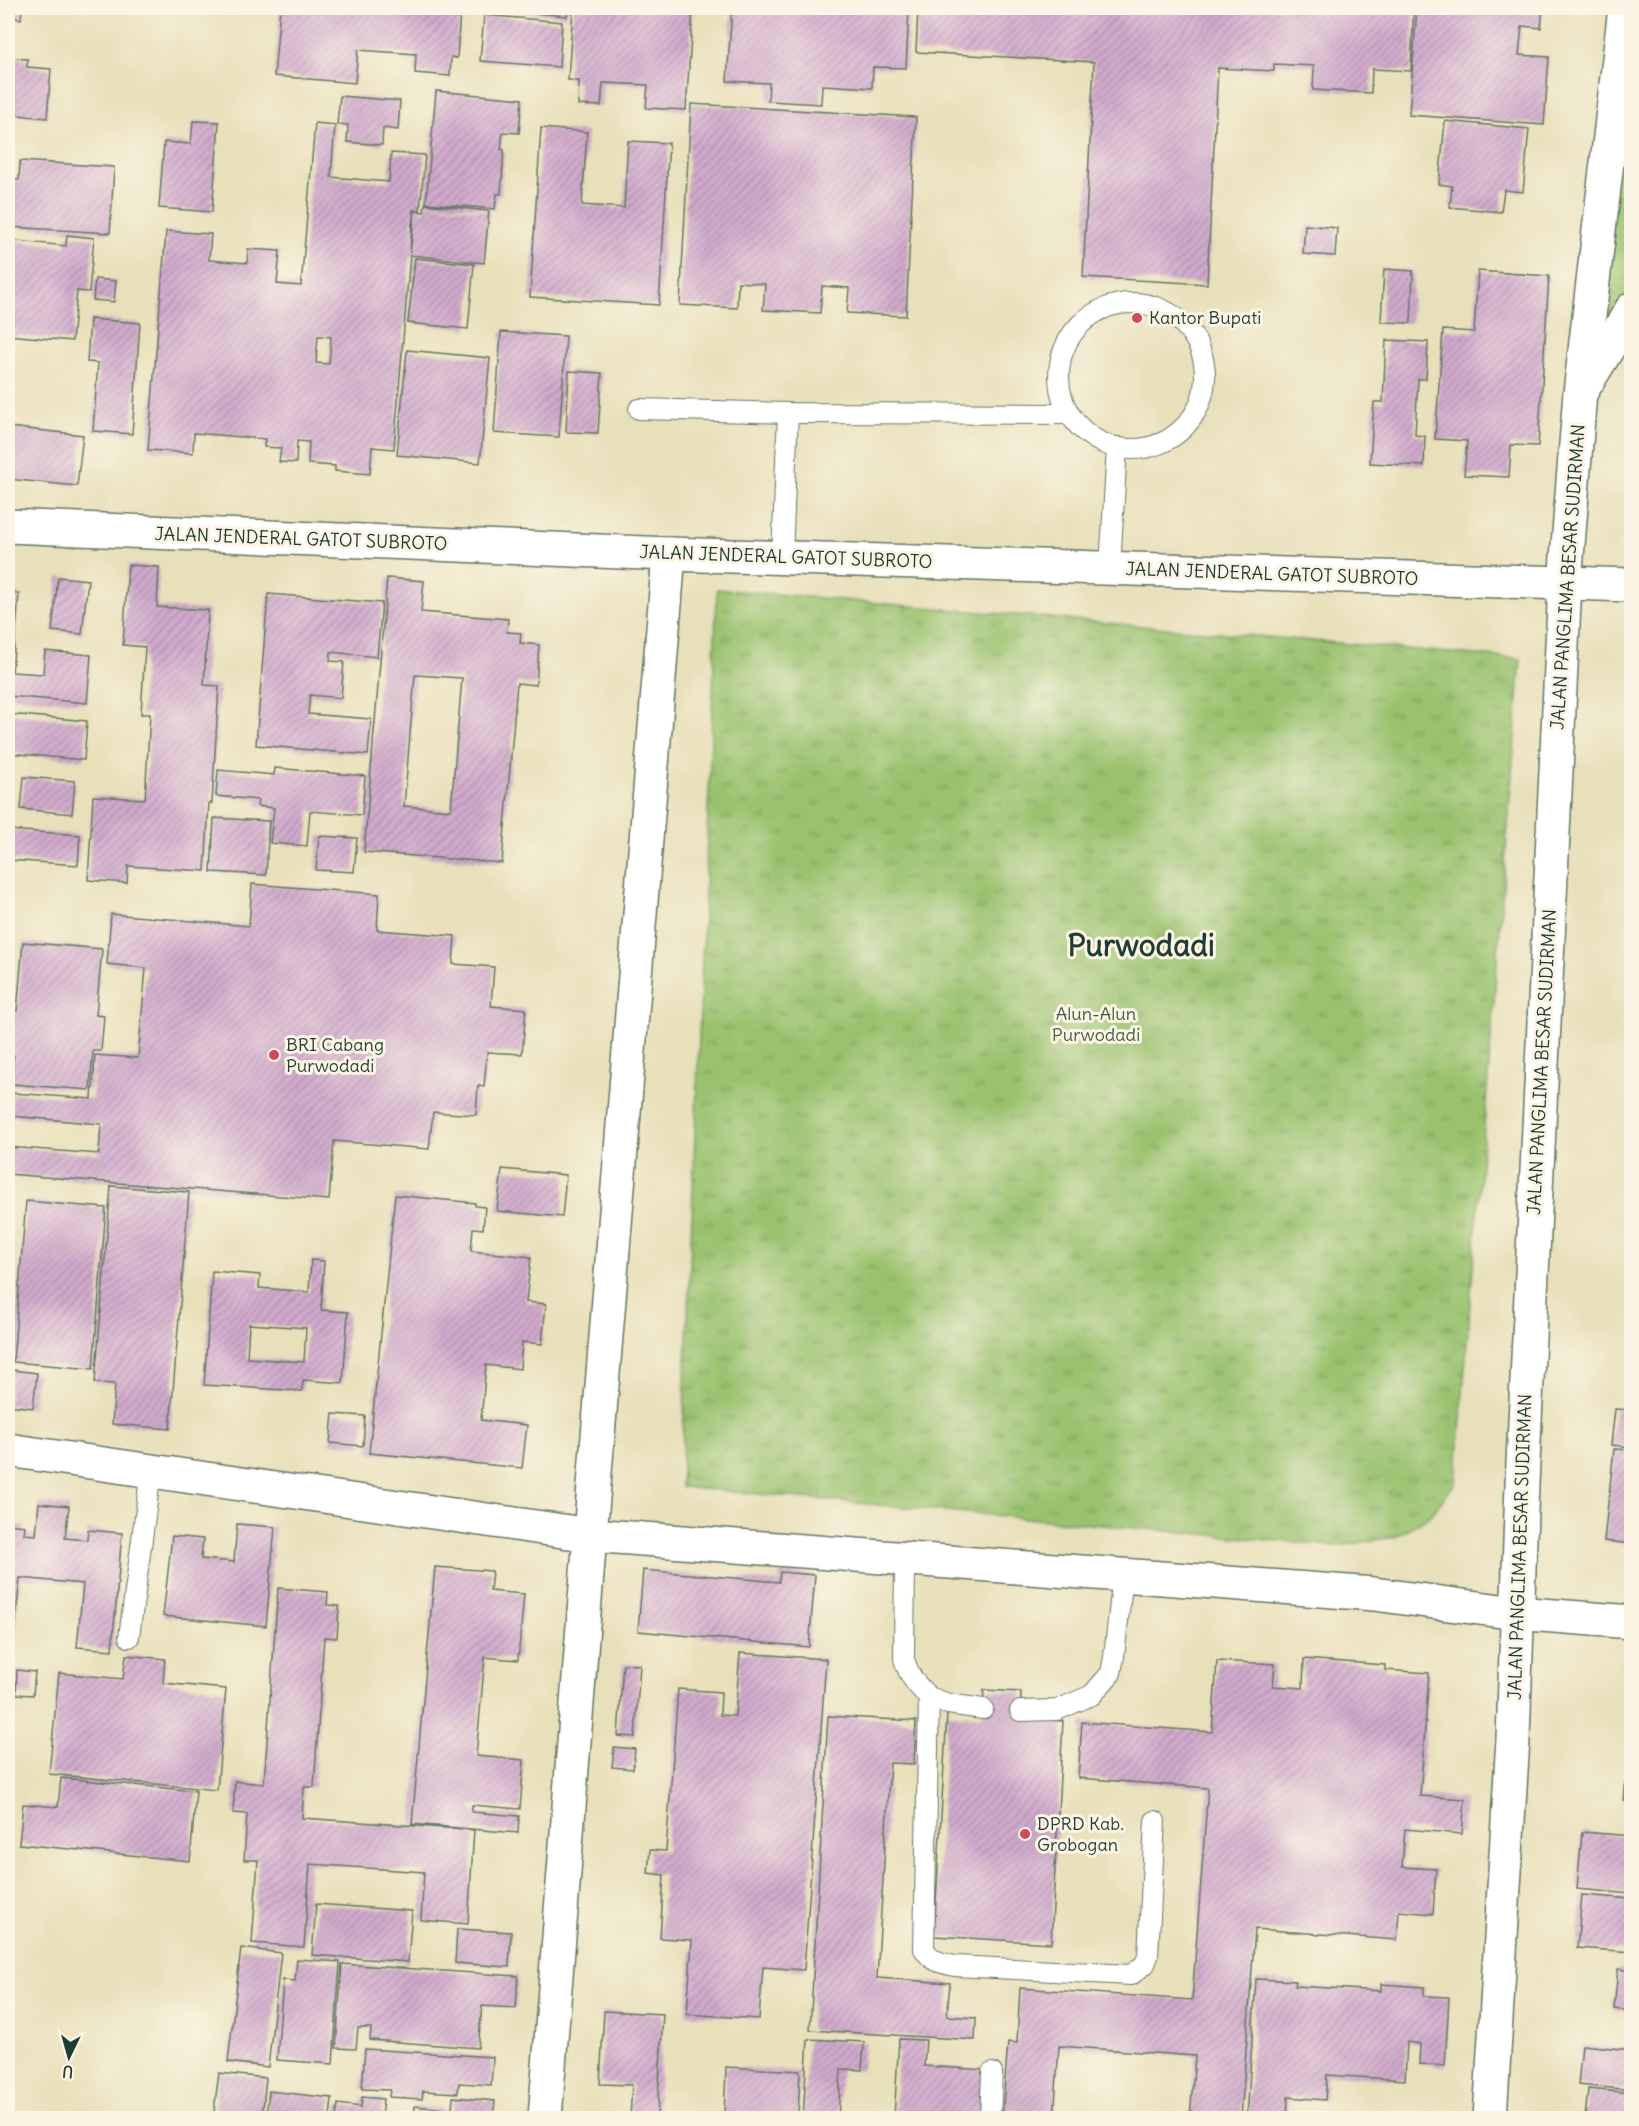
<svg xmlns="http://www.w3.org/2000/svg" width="1639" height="2126" viewBox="0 0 1639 2126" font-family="Delius,sans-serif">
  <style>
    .grass { fill: url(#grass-tufts); stroke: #5c8051; stroke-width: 1.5 }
    .building { fill: url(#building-hatch); fill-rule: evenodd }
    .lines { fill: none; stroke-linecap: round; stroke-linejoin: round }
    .lane-casing { stroke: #657663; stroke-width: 22 }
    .street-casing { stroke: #657663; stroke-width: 36 }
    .secondary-casing { stroke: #657663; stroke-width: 36 }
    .primary-casing { stroke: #657663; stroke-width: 36 }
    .lane { stroke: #fff; stroke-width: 20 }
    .street { stroke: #fff; stroke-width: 33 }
    .secondary { stroke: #fff; stroke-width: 33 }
    .primary { stroke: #fff; stroke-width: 33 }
    .poi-dot { fill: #d1495b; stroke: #fcf5e5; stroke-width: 2 }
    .labels { text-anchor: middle; stroke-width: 6; stroke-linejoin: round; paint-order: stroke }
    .poi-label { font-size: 18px; fill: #1f3d34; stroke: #fcf5e5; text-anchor: start }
    .street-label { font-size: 18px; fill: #1f3d34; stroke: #fcf5e5 }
    .park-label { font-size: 18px; fill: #3e5e42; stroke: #fcf5e5 }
    .town-label { font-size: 30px; font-weight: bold; fill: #1f3d34; stroke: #fcf5e5 }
  </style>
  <defs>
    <pattern id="grass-tufts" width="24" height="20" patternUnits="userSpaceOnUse" patternTransform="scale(1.5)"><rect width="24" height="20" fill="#9ac26e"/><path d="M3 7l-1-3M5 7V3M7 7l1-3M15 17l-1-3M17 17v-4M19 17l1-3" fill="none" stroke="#7d9f5b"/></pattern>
    <pattern id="building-hatch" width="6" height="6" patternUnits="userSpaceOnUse" patternTransform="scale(1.5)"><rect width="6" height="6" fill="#d1aacd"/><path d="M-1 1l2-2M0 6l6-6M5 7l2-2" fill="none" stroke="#a98ca7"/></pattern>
  </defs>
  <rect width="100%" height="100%" fill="#fcf5e5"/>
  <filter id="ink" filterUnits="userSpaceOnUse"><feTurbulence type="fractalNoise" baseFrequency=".0167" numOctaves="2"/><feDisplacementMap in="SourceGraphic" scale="12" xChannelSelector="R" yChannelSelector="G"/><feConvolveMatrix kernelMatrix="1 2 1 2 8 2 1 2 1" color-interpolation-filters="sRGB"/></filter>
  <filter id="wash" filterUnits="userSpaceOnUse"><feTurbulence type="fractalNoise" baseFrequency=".008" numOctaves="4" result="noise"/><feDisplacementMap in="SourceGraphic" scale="24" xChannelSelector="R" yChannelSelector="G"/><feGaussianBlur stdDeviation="1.35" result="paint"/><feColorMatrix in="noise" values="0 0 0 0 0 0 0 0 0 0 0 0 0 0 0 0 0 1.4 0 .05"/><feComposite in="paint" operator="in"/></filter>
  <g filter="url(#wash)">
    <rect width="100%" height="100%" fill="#e8e0ba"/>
    <g class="grass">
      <path d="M1631 8V304L1582 386Z"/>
      <path d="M717 589 1521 659 1456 1482 1431 1515 1395 1537 1336 1546 681 1487Z"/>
    </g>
    <g id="blocks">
      <g class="building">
        <path d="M8 8H22L21 19 8 17Z"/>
        <path d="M280 8H414L460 11 457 58 451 57 450 76 415 73 416 54 358 50 355 83 274 76Z"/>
        <path d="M487 8H568L567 16 487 9Z"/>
        <path d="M573 8H693L686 110 646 108 648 85 603 83 601 106 578 105 579 81 568 80Z"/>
        <path d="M732 8H909L906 68 873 67 872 88 822 85 821 104 768 101 769 83 727 81Z"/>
        <path d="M918 8H1041L1095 10V8H1414L1411 71 1372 69 1371 93 1313 90 1314 66 1274 64V71L1218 68 1207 284 1083 277 1094 62 916 52Z"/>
        <path d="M1417 8H1543L1541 28 1522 26 1519 55 1549 57 1544 125 1409 115Z"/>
        <path d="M484 15 562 22 559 67 480 61Z"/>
        <path d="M8 58 28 59 27 67 51 69 47 118 8 114Z"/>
        <path d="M436 91 522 99 519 133 503 132 501 149 504 150 501 194H497L495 209 426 203Z"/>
        <path d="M340 96 400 101 398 130 383 128 382 145 347 142 348 125 337 124Z"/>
        <path d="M691 104 916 117 906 316 847 313 849 288 822 286 820 313 763 310 765 284 738 282 737 308 680 305Z"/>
        <path d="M193 121 219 122 212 212 159 208 164 142 191 144Z"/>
        <path d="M1445 121 1529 129 1523 192 1504 190 1501 212 1450 207 1452 186 1439 184Z"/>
        <path d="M315 123 335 125 331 177 389 182 391 153 425 155 420 211 413 210 410 253 415 211 424 212 425 204 489 211 484 263 410 255 394 449 372 447 370 474 335 471V466L308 464 309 442 297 441 296 463 279 462 281 448 264 447 265 439 194 433 193 453 148 450 166 231 211 234 209 260 247 263 248 249 280 251 277 284 301 286ZM318 336 331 337 329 364 316 363Z"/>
        <path d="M541 128 587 132 582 205 624 208 628 141 669 143 659 305 530 297Z"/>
        <path d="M20 161 114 167 110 233 8 227V179L19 180Z"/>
        <path d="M1305 225 1337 228 1335 256 1303 254Z"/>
        <path d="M67 235 94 238 89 292 77 291 72 341 8 335V240L66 246Z"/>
        <path d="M415 258 474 264 468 329 408 323Z"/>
        <path d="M1384 269 1413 271 1411 323 1381 322Z"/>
        <path d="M1478 271 1549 276 1538 446 1511 445 1509 477 1464 475 1467 441 1435 439 1443 330 1474 332Z"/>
        <path d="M95 279 116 281 114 302 93 300Z"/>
        <path d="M90 319 140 323 132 434 93 431 98 363 87 362Z"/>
        <path d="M501 332 566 336 559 437 494 433Z"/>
        <path d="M1386 340 1428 342 1426 379H1418L1415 435 1425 436 1424 466 1370 463 1374 402H1383Z"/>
        <path d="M407 350 490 358 480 463 397 455Z"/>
        <path d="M569 371 602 373 598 433 566 432Z"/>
        <path d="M8 427 83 435 77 486 8 479Z"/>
        <path d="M128 565 159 567 157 607 208 610 204 685 219 686 212 803H209L205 871 128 866 127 883 88 880 93 796 145 799 150 714H141L145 647 123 645Z"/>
        <path d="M58 577 88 580 82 634 52 631Z"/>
        <path d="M387 578 424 581 421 612 508 619 507 632 521 633 520 643 539 645 536 685 517 683 502 863 364 852ZM415 675 462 678 451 810 404 806Z"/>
        <path d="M8 593 19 594 12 672 43 674 45 651 91 655 87 703 8 696Z"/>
        <path d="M268 594 382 603 377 657 331 652 330 661 344 662 341 698 310 695 308 714 371 719 368 755 256 745Z"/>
        <path d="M8 714 87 721 84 760 8 753Z"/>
        <path d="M275 768 365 776 362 815 310 811 307 846 270 843 274 808 257 806 258 800 216 796 218 770 274 775Z"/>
        <path d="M24 777 75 781 72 814 21 809Z"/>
        <path d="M214 818 269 821 266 875 211 872Z"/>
        <path d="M8 830 80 835 78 865 8 860Z"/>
        <path d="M319 836 357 838 354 872 316 870Z"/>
        <path d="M252 884 379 894 377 930 455 936 453 964 494 967 491 1006 526 1009 522 1054 487 1052 484 1087 478 1086 476 1115 433 1112 429 1149 334 1141 329 1200 8 1174V1147L99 1154 101 1124 11 1116 13 1093 92 1099 95 1055 138 1058 146 968 107 964 111 914 249 926Z"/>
        <path d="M23 942 102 949 96 1015 104 1016 101 1051H93L90 1090 11 1084 14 1055 8 1054V1011H17Z"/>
        <path d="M502 1169 566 1175 562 1217 497 1211Z"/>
        <path d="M111 1186 189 1192 170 1429 112 1424 115 1384 95 1383Z"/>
        <path d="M395 1195 475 1203V1206L485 1207 483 1229 473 1228 471 1251 531 1257 526 1302 546 1304 542 1344 522 1342 520 1369 486 1365 481 1420 527 1425 522 1468 369 1453Z"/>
        <path d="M26 1201 106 1208 93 1369 13 1362Z"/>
        <path d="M311 1260 324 1261 321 1310 348 1312 343 1383 303 1380 302 1391 204 1385 212 1271 260 1275 259 1288 309 1292ZM249 1324 306 1328 304 1362 247 1358Z"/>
        <path d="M12 1370 37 1373 33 1408 8 1405Z"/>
        <path d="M1615 1409 1632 1410V1447L1611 1445Z"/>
        <path d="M333 1414 365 1416 363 1446 330 1443Z"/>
        <path d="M1614 1449 1632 1450V1544L1604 1541Z"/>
        <path d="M39 1503 69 1506 65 1538 87 1540 88 1530 122 1533 112 1650 77 1647 83 1584 20 1578 14 1638 8 1637V1524L25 1526 24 1534 36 1535Z"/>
        <path d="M237 1524 275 1527 266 1626 163 1616 172 1536 203 1539 201 1559 234 1562Z"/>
        <path d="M435 1567 492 1571 490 1591 524 1594 518 1660 485 1657 476 1756 524 1760 520 1809 472 1805V1812L519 1816 518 1833 412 1824Z"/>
        <path d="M643 1570 779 1582 780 1572 815 1575 809 1647 638 1631Z"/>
        <path d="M278 1588 328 1592 327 1605 339 1606 337 1638 324 1637 314 1787H304L302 1818 474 1830 468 1924 421 1920 424 1872 310 1864 304 1947 252 1943 258 1860H244L247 1814 233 1813 235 1781 264 1784Z"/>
        <path d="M740 1653 826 1659 804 1970 763 1967 759 2019 687 2014 692 1940 660 1938 664 1875 648 1873 650 1850 666 1851 678 1689 721 1692 720 1715 735 1716Z"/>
        <path d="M126 1655 165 1659 163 1683 226 1689 217 1790 49 1774 59 1673 123 1679Z"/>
        <path d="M1304 1659 1385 1665V1670L1429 1673 1420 1796 1465 1799 1462 1834 1405 1829 1402 1867 1436 1869 1433 1914 1399 1911 1397 1940 1255 1929 1241 2118H1190L1195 2056 1059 2046 1054 2118H1002L1008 2042 1017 2043 1020 1988 1192 2000 1208 1788 1078 1778 1082 1722 1212 1732 1217 1661 1275 1664 1273 1686 1303 1688Z"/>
        <path d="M623 1664 640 1665 635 1737 618 1736Z"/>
        <path d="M17 1670 35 1672 33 1695 16 1694Z"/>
        <path d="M984 1690 1021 1692 1020 1718 1063 1721 1051 1943 934 1936 947 1714 982 1716Z"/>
        <path d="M828 1716 916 1721 914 1764 890 1763 877 1978 950 1983 947 2016 976 2018 975 2040 810 2030Z"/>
        <path d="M1629 1737H1632V1801H1624Z"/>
        <path d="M614 1747 635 1749 633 1769 612 1767Z"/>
        <path d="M61 1778 196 1791 190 1861 19 1844 23 1804 58 1807Z"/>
        <path d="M1582 1832 1632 1836V1894L1577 1889Z"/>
        <path d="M1582 1895 1632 1899V1952L1577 1948Z"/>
        <path d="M316 1904 412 1911 408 1962 312 1955Z"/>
        <path d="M457 1929 511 1932 509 1967 455 1963Z"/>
        <path d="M241 1948 281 1953 268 2067 228 2062Z"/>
        <path d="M297 1959 340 1962 333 2064 277 2060 283 1980 295 1981Z"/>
        <path d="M342 1964 518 1976 516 2008 482 2006 478 2048 370 2040 371 2028H358L356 2049 336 2048Z"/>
        <path d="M1618 1969 1632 1971V2011L1614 2009Z"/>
        <path d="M1256 1979 1296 1981 1295 1986 1381 1991V1984L1424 1987V1996L1449 1997 1445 2066 1419 2064 1420 2044 1407 2042 1405 2080 1327 2075 1325 2100 1288 2097 1287 2118H1247Z"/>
        <path d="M604 2011 663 2014 657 2118H630L632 2085 600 2084Z"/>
        <path d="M808 2039 864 2042 862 2070 841 2069 838 2118H803Z"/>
        <path d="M899 2039 926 2040 924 2066 986 2070 983 2118H894Z"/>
        <path d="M1582 2045 1632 2050V2090L1578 2085Z"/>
        <path d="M365 2049 493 2057 491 2085 459 2083 458 2093 423 2091 422 2099 389 2097 390 2090 362 2089Z"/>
        <path d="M726 2067 800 2071 798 2118 724 2117Z"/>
        <path d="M219 2073 266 2078 262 2118H213Z"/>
        <path d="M1588 2089 1632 2093V2118H1585Z"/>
        <path d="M269 2091 332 2098 330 2118H266Z"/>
        <path d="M362 2097 383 2099 381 2118H336L338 2104 361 2107Z"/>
        <path d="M453 2097 495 2101 493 2118H451Z"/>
        <path d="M415 2106 444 2109 443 2118H414Z"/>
      </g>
    </g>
  </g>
  <g filter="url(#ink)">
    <use href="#blocks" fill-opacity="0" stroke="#657663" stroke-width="1.5"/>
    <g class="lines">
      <g class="lane-casing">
        <g id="lane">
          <circle cx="1132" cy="376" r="73"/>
          <path d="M639 409 788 413 1068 414"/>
          <path d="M782 557 788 413"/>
          <path d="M1110 568 1117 447"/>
          <path d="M905 1559 904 1659C909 1676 916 1685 929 1697L924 1949C932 1962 942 1963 955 1966L1131 1975 1145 1964 1148 1956 1155 1821"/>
          <path d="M129 1637 151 1471"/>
          <path d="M929 1697 948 1704 983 1709"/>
          <path d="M1020 1711 1057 1710 1092 1695 1111 1673 1114 1657 1123 1575"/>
          <path d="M990 2118 992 2073"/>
        </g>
      </g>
      <g class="street-casing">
        <g id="street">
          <path d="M1565 583 1632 585"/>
          <path d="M545 2118 590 1535"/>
        </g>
      </g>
      <g class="secondary-casing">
        <g id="secondary">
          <path d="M1580 393 1632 309"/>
          <path d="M8 526 669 554 1565 583"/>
          <path d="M8 1450 590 1535 1374 1594 1516 1613 1632 1622"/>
          <path d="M590 1535 669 554"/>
        </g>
      </g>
      <g class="primary-casing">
        <path id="primary" d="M1490 2118 1513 1739 1522 1484 1565 583 1580 393 1625 8"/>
      </g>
      <use href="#lane" class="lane"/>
      <use href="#street" class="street"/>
      <use href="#secondary" class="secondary"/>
      <use href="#primary" class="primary"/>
    </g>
  </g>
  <g class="poi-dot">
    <circle cx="1137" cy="318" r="6"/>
    <circle cx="274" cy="1055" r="6"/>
    <circle cx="1025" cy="1834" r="6"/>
  </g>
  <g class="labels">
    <g class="poi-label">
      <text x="1149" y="324">Kantor Bupati</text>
      <text x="286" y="1051">BRI Cabang<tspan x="286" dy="21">Purwodadi</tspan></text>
      <text x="1037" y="1830">DPRD Kab.<tspan x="1037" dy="21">Grobogan</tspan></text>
    </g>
    <g class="street-label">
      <text transform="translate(301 539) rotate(2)" y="6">JALAN JENDERAL GATOT SUBROTO</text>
      <text transform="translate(786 557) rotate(2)" y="6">JALAN JENDERAL GATOT SUBROTO</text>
      <text transform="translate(1272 574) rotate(2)" y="6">JALAN JENDERAL GATOT SUBROTO</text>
      <text transform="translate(1568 577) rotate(-86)" y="6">JALAN PANGLIMA BESAR SUDIRMAN</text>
      <text transform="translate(1542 1062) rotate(-87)" y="6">JALAN PANGLIMA BESAR SUDIRMAN</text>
      <text transform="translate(1520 1547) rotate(-88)" y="6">JALAN PANGLIMA BESAR SUDIRMAN</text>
    </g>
    <g class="park-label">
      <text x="1096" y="1020">Alun-Alun<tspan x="1096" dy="21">Purwodadi</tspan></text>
    </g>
    <g class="town-label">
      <text x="1141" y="956">Purwodadi</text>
    </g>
  </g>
  <rect width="1639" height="2126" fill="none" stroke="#fcf5e5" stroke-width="30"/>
  <g transform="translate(69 2057) rotate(185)" stroke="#fcf5e5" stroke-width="4.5" paint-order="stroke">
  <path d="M0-4.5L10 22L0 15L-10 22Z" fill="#1f3d34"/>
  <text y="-9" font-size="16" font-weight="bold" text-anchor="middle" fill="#1f3d34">U</text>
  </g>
</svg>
